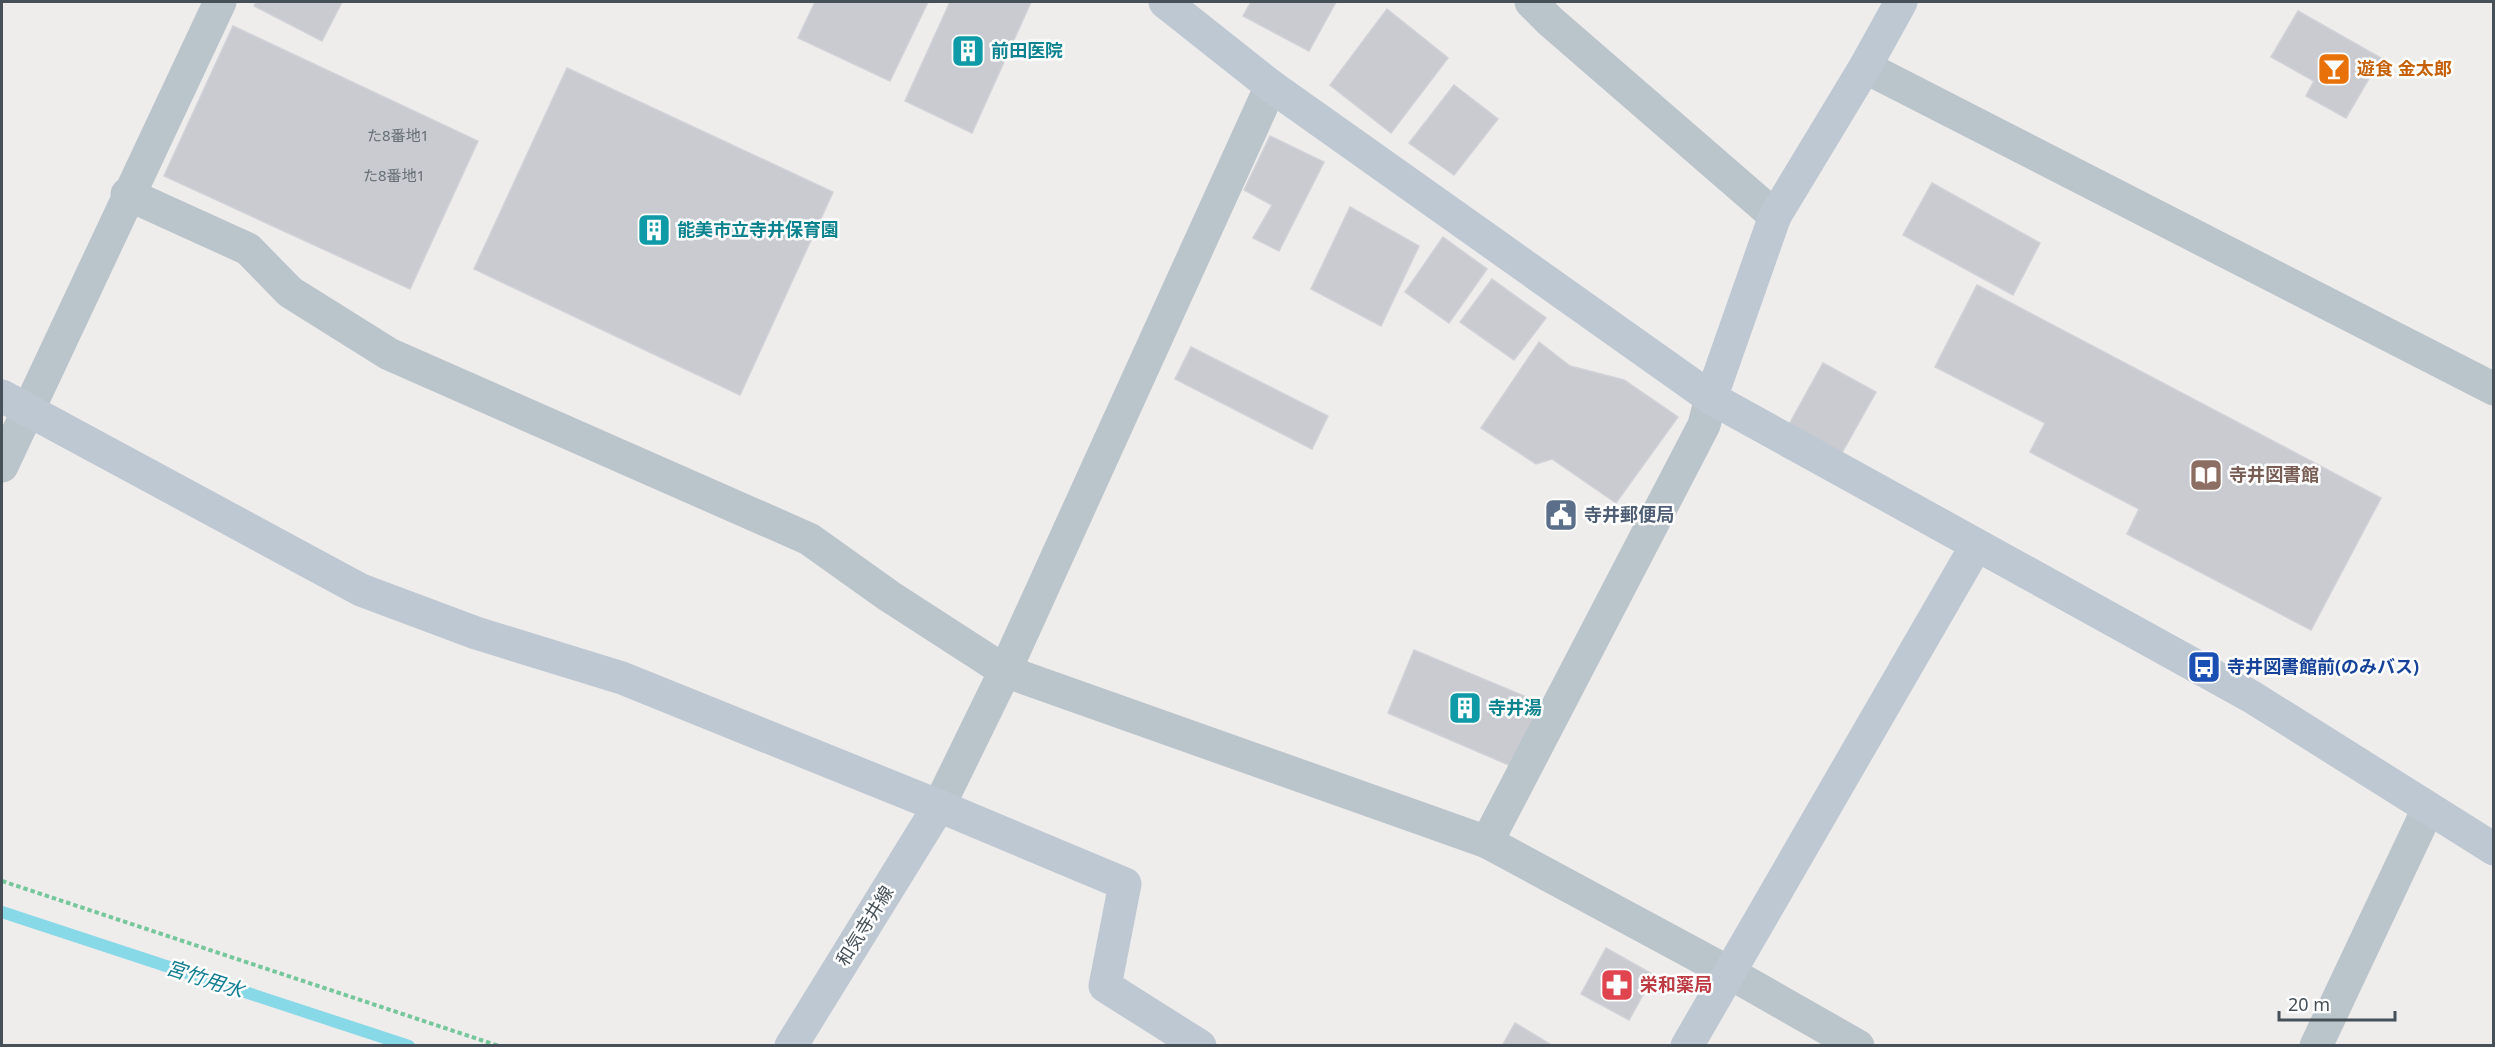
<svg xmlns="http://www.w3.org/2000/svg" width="2495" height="1047" viewBox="0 0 2495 1047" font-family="'Noto Sans','Noto Sans JP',sans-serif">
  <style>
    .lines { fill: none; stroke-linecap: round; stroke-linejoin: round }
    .stream { stroke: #88d9e8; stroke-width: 12 }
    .building { fill: #c9cbd1; stroke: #d0d2d7; stroke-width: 1.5 }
    .path { stroke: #74c89a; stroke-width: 4; stroke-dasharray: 4.5 3; stroke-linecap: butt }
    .street { stroke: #bac4cb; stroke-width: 33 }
    .secondary { stroke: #bdc8d2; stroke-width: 33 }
    .labels { text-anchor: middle; stroke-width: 5; stroke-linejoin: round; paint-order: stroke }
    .number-label { font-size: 15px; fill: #666f76 }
    .culture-label { font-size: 18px; font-weight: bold; fill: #0d838f; stroke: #fff; text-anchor: start }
    .food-label { font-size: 18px; font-weight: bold; fill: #c56008; stroke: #fff; text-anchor: start }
    .education-label { font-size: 18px; font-weight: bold; fill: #785e54; stroke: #fff; text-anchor: start }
    .service-label { font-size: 18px; font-weight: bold; fill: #4e5e75; stroke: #fff; text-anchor: start }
    .transit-label { font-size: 18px; font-weight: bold; fill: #164399; stroke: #fff; text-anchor: start }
    .street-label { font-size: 18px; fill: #455058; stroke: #fff }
    .health-label { font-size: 18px; font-weight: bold; fill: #be3a42; stroke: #fff; text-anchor: start }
    .water-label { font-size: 20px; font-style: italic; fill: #117d91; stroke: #fff }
  </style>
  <rect width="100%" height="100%" fill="#efecec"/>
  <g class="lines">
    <path class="stream" d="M2 912 409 1046"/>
  </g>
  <g class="building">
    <path d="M256 2H342L322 41 254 6Z"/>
    <path d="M815 2H928L890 81 798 38Z"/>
    <path d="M950 2H1031L972 133 905 101Z"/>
    <path d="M1251 2H1336L1309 51 1243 16Z"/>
    <path d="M1387 9 1448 58 1391 133 1330 85Z"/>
    <path d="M2298 11 2381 58 2346 118 2306 96 2314 81 2271 57Z"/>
    <path d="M233 26 478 141 410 289 164 176Z"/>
    <path d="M567 68 833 192 740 395 474 269Z"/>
    <path d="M1454 85 1498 119 1454 175 1409 143Z"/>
    <path d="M1270 136 1324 162 1279 251 1253 238 1272 205 1244 190Z"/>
    <path d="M1932 183 2040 243 2013 295 1903 235Z"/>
    <path d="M1350 207 1419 246 1381 326 1311 289Z"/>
    <path d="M1443 237 1487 269 1449 323 1405 292Z"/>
    <path d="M1492 279 1546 318 1514 360 1460 322Z"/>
    <path d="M1977 285 2381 498 2311 630 2127 534 2139 509 2030 452 2045 423 1935 367Z"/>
    <path d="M1539 342 1570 366 1624 380 1678 417 1616 503 1552 459 1536 464 1481 428Z"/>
    <path d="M1191 347 1328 416 1312 449 1175 379Z"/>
    <path d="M1823 363 1876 392 1839 458 1786 430Z"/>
    <path d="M1414 650 1541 703 1511 766 1388 713Z"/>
    <path d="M1606 948 1654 975 1629 1020 1581 994Z"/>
    <path d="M1515 1023 1553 1046H1502Z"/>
  </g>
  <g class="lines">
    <path class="path" d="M2 881 499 1046"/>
    <g class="street">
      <path d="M1531 2 1550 21 1775 216"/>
      <path d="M1865 67 2494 389"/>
      <path d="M127 194 248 249 290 292 389 354 809 539 889 596 1005 671 1487 842 1728 972 1858 1046"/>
      <path d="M2 466 220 2"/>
      <path d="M939 806 1005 671 1271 86"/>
      <path d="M1487 842 1704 425 1711 398"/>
      <path d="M2316 1046 2428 809"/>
    </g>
    <g class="secondary">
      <path d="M1165 2 1271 86 1711 398 2252 697 2494 849"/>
      <path d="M2 396 361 590 476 633 622 678 939 806 1125 884 1105 986 1200 1046"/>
      <path d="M1711 398 1775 216 1865 67 1901 2"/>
      <path d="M791 1046 939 806"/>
      <path d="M1687 1046 1976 546"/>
    </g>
  </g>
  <defs>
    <g id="building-square" transform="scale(1.725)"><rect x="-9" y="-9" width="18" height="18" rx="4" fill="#0f9aa8" stroke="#fff"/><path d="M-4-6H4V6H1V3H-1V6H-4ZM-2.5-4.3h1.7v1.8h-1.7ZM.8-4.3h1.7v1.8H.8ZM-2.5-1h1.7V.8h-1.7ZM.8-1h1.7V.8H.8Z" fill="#fff"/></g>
    <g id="bar-square" transform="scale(1.725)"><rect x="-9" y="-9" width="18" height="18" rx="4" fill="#e8710a" stroke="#fff"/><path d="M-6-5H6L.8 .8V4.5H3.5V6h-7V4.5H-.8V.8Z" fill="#fff"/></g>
    <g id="library-square" transform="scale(1.725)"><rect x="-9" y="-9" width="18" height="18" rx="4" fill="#8d6e63" stroke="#fff"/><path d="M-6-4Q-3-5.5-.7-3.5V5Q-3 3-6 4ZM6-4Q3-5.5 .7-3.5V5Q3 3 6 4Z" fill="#fff"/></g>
    <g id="civic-square" transform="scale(1.725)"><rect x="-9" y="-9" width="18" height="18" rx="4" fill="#5c6f8a" stroke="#fff"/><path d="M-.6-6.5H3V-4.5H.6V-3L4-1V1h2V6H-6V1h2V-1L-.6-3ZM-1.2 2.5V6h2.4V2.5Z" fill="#fff"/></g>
    <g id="bus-square" transform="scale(1.725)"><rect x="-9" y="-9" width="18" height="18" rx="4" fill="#1a4fb4" stroke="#fff"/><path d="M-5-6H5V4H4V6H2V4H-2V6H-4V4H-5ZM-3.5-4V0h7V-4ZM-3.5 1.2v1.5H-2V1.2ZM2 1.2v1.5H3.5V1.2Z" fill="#fff"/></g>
    <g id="pharmacy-square" transform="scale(1.725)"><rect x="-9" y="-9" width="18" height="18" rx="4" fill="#e0444e" stroke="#fff"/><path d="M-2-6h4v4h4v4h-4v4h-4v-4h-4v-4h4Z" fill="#fff"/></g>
  </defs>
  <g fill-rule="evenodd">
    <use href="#building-square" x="968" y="51"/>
    <use href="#bar-square" x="2334" y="69"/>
    <use href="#building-square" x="654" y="230"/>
    <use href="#library-square" x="2206" y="475"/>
    <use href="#civic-square" x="1561" y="515"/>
    <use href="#bus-square" x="2204" y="667"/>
    <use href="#building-square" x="1465" y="708"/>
    <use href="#pharmacy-square" x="1617" y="985"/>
  </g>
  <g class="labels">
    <g class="number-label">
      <text x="398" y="141">た8番地1</text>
      <text x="394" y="181">た8番地1</text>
    </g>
    <g class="culture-label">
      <text x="991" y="57">前田医院</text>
      <text x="677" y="236">能美市立寺井保育園</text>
      <text x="1488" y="714">寺井湯</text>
    </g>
    <g class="food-label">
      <text x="2357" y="75">遊食 金太郎</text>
    </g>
    <g class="education-label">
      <text x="2229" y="481">寺井図書館</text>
    </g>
    <g class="service-label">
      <text x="1584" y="521">寺井郵便局</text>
    </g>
    <g class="transit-label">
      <text x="2227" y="673">寺井図書館前(のみバス)</text>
    </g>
    <g class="street-label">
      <text transform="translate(865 926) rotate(-58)" y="6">和気寺井線</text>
    </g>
    <g class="health-label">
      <text x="1640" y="991">栄和薬局</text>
    </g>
    <g class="water-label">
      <text transform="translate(205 979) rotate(18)" y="7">宮竹用水</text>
    </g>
  </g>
  <rect width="2495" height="1047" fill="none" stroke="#455058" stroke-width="6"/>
  <path d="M2279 1011v9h116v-9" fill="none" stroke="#455058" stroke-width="3"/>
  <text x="2288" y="1011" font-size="18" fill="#455058" stroke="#ffffff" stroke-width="4.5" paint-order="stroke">20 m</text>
</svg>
